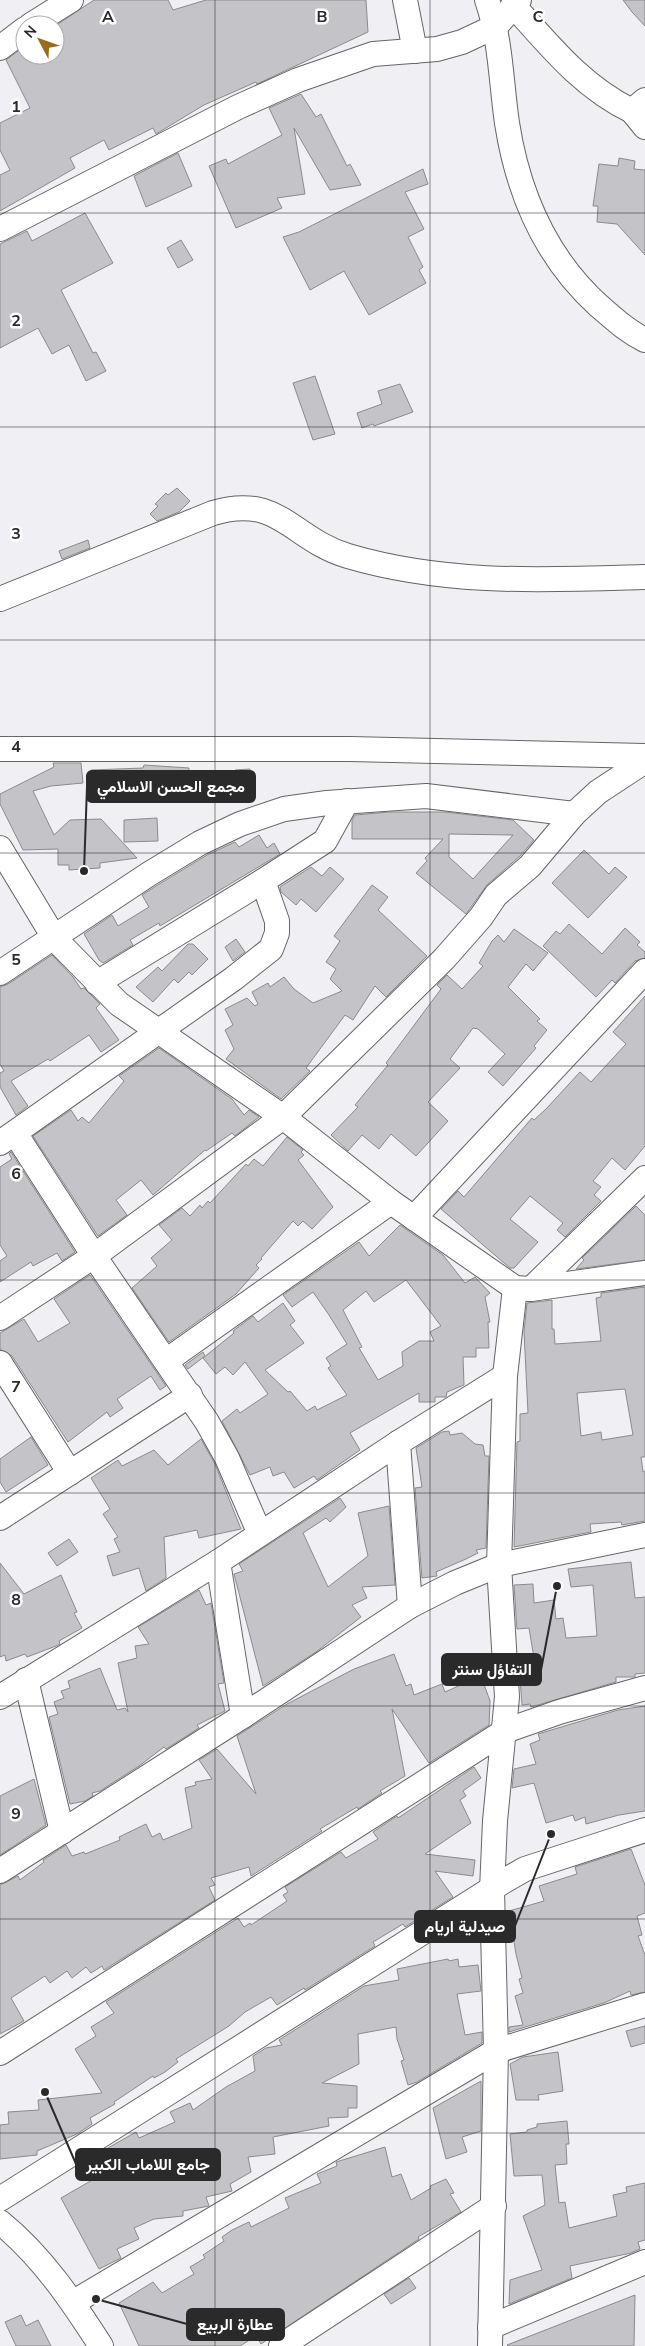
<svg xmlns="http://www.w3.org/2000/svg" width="645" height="2346" viewBox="0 0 645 2346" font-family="'Nunito Sans',Vazirmatn,sans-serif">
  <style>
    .building { fill: #c4c4c8; stroke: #8a8b8e; fill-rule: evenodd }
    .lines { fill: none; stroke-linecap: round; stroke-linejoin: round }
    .minor-casing { stroke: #656568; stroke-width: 26 }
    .minor { stroke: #fff; stroke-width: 24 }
    .grid { fill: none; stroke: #2a2a2b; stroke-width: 1; stroke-opacity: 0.55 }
    .grid-label { font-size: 16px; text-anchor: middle; font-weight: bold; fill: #2a2a2b; stroke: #fff; stroke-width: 5; stroke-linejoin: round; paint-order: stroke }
    .leader { fill: none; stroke: #2a2a2b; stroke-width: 2 }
    .callout-dot { fill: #2a2a2b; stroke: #fff; stroke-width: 2 }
    .callout { fill: #2a2a2b; stroke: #2a2a2b; stroke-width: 2 }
    .callout-label { font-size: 16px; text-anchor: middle; font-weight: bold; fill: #fff }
  </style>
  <rect width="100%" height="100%" fill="#f0f0f4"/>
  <g class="building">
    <path d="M94 0H168L173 10 206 0H366L368 32 257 84 256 82 204 105 156 134 153 128 109 150 104 140 70 158 75 168 0 211V175L10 170 0 150V123L30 108 6 60 25 46V55H55V26Z"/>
    <path d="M623 0H645V26L632 12Z"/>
    <path d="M301 94 316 117 321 114 347 166 350 164 361 185 330 190 294 128 305 194 277 198 282 208 236 228 209 166 226 159 228 164 282 135 269 108Z"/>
    <path d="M178 153 192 186 146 207 134 176Z"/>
    <path d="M619 158 635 161 634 169 645 170V255L617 224 597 222 598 206H593L599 164 618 166Z"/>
    <path d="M423 169 428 184 405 192 424 229 408 237 423 267 419 270 426 283 369 315 344 271 310 290 283 237 299 232Z"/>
    <path d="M85 213 113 263 61 290 93 353 96 352 106 371 86 381 69 345 52 354 38 328 0 348V244L27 231 32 241Z"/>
    <path d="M181 240 193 260 178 268 167 248Z"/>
    <path d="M315 376 335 434 313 440 293 383Z"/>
    <path d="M400 384 413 412 374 426 373 424 362 428 357 413 382 404 378 391Z"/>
    <path d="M177 488 190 501 179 512 157 521 150 514 158 506 155 504 166 493 168 495Z"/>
    <path d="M88 540 90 548 62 559 59 551Z"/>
    <path d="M53 763H81L83 783 51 786 33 791 54 835 70 820 101 819 137 858 100 863V868L69 870V865H58V849L23 850 0 804V794L54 767Z"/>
    <path d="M144 765 189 768 188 787 142 785 143 783H91V770L143 768Z"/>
    <path d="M250 769 252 799 237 800 235 770Z"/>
    <path d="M389 812H445L513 820 534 840 520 856 487 885 466 914 416 873 427 861 425 858 443 839H352V820L355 815ZM449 834 513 835 473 879 449 857Z"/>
    <path d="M157 818 158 841 124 842V820Z"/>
    <path d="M259 835 267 848 274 843 280 854 160 926 159 923 130 940 133 945 103 963 99 960 84 934 112 915 118 926 149 907 142 895 156 886 207 855 235 842 239 847Z"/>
    <path d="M584 850 609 874 615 867 627 877 588 918 552 883Z"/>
    <path d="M311 867 322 876 330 867 344 879 316 912 301 899 296 905 281 892 280 887Z"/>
    <path d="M372 885 388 897 378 910 427 956 386 997 375 986 353 1020 345 1015 306 1068 310 1071 281 1099 226 1059 234 1049 225 1030 233 1025 225 1009 247 998 255 1006 258 1004 252 992 268 983 270 987 284 977 294 989 313 1003 342 991 330 979 336 969 326 962 340 941 334 936Z"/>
    <path d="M569 924 602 954 625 928 640 942 637 945 645 952V958L635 961 615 983 612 980 596 997 543 946 556 931 560 934Z"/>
    <path d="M514 929 548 953 533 971 526 964 508 987 540 1019 537 1021 547 1030 534 1046 536 1048 503 1086 488 1072 505 1054 478 1029 473 1028 450 1059 460 1068 428 1102 448 1121 416 1156 391 1134 379 1149 362 1135 348 1151 331 1135 358 1107 355 1105 388 1065 386 1063 441 989 437 985 447 975 462 989 483 966 479 963 492 941 498 935 504 942Z"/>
    <path d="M236 939 245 952 233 961 225 947Z"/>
    <path d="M188 944H193L208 959 192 975 189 972 178 983 174 979 153 1002 136 987 158 967 162 971Z"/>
    <path d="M52 955 73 977 81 989 84 988 100 1004 96 1008 119 1040 101 1052 89 1035 50 1061 48 1059 11 1081 28 1106 16 1115 0 1087V1073L4 1071 0 1064V987L8 984Z"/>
    <path d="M645 996V1146L625 1170 612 1158 593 1181 601 1187 594 1195 601 1201 565 1237 557 1230 563 1223 530 1196 510 1219 538 1242 514 1268H510L441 1209 458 1191 464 1197 532 1118 534 1120 546 1109 580 1072 591 1082 626 1044 613 1032Z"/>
    <path d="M159 1048 232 1099 244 1115 249 1110 259 1117 235 1136 232 1133 206 1151 205 1150 153 1195 141 1180 116 1200 127 1215 98 1236 33 1136 71 1110 78 1121 82 1117 89 1123 124 1081 119 1076Z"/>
    <path d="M287 1137 303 1150 301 1152 304 1155 298 1160 333 1207 312 1229 303 1221 298 1226 293 1221 261 1258 262 1259 256 1265 259 1268 236 1294 169 1342 132 1288 157 1266 151 1258 172 1240 159 1225 182 1208 190 1216 200 1205 202 1208 208 1201 210 1203 246 1164 248 1166 254 1159 263 1166Z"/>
    <path d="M11 1152 75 1252 62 1261 57 1253 33 1266 31 1262 0 1282V1261L7 1256 0 1245V1167L12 1159 9 1154Z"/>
    <path d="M636 1206 645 1215V1260L576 1269 584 1260 582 1258Z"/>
    <path d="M400 1225 443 1255 465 1283 475 1277 490 1293 485 1297 490 1322H488L489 1348H476V1357H463L464 1385 447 1392 446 1397H435V1402H419V1393L350 1433 360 1450 317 1480 314 1476 294 1488 284 1472 273 1476 270 1467 250 1475 222 1421 237 1409 240 1413 268 1394 245 1362 233 1375 225 1367 216 1374 203 1358 234 1333 233 1331 253 1316 258 1322 283 1303 295 1321 290 1325 304 1343 265 1370 288 1392 290 1391 307 1411 315 1406 317 1410 347 1395 328 1368 331 1366 326 1358 347 1344 329 1315 313 1292 292 1307 283 1295 359 1242 369 1256ZM406 1280 441 1326 430 1332 434 1341H419L402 1352 403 1366 378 1380 359 1348 362 1347 343 1310 366 1291 374 1302Z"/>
    <path d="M90 1275 166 1386 160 1390 151 1376 117 1399 123 1408 110 1417 107 1412 68 1442 12 1356 0 1349V1333L24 1319 38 1342 70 1323 54 1299Z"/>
    <path d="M645 1287V1457H641L643 1472 645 1471V1521L622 1525 621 1522 590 1524 591 1532 514 1547 517 1442 520 1441V1414L528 1413 524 1331 527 1303 552 1300V1329H554L555 1344 601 1341 596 1298 601 1297V1293ZM625 1389 633 1435 602 1440 601 1432 581 1436 577 1393Z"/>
    <path d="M203 1352 205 1356 188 1369 185 1365Z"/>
    <path d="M449 1431 450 1435 462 1433 475 1444 483 1445 485 1456H489L486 1548 476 1550 478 1553 466 1559 436 1572 437 1576 422 1578 415 1488 422 1487 416 1448 442 1432Z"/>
    <path d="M31 1437 48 1465 6 1492 0 1482V1459Z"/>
    <path d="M201 1439 215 1464 241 1529 199 1538 197 1530 164 1537 166 1578 146 1591 139 1568 113 1576 107 1556 120 1552 114 1539 118 1537 103 1514 110 1509 91 1478 118 1460 122 1466 154 1450 168 1465Z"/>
    <path d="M340 1498 346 1507 330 1522 326 1518 303 1533 328 1587 368 1556 358 1513 389 1506 395 1585 362 1587 367 1598 352 1605 361 1617 316 1652 263 1686 234 1574 243 1571 239 1564Z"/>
    <path d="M69 1539 78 1552 57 1566 48 1553Z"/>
    <path d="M631 1562 635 1598 645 1597V1673L635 1674V1677H616V1682L531 1707 530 1704 522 1705 519 1666 535 1664 529 1628 517 1629 514 1585 533 1584 534 1603 554 1600 556 1619 563 1618 566 1638 597 1636 593 1585 571 1587 568 1569Z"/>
    <path d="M0 1563 24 1594 61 1575 77 1612 74 1613 82 1628 59 1641 60 1644 56 1646 27 1657 25 1654 6 1661 5 1655 0 1657Z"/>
    <path d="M199 1590 206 1605 211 1603 224 1683 218 1684 225 1711 197 1725 199 1728 166 1749 164 1747 139 1766 100 1791 92 1793 93 1796 85 1801 70 1804 49 1717 58 1714 54 1702 64 1698 61 1691 70 1688 68 1681 100 1668 117 1710 125 1708 128 1712 118 1663 137 1658 135 1646 149 1644 138 1627Z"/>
    <path d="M394 1654 406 1686 411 1684 414 1695 442 1684 445 1692 481 1676 490 1701 489 1725 429 1763 392 1709 405 1776 380 1791 382 1793 358 1809 357 1807 320 1829 322 1831 251 1876 249 1867 211 1878 215 1885 209 1887 215 1900 104 1970 102 1966 91 1973 86 1967 72 1978 67 1971 50 1983 45 1976 11 1998 24 2021 0 2034V1885L18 1876 20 1880 44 1862 43 1860 66 1845 72 1856 84 1852 85 1854 120 1840 119 1837 146 1824 152 1837 160 1833 163 1840 192 1828 185 1788 196 1785 195 1782 212 1779 199 1760 217 1749 256 1794 237 1736 287 1704 354 1669Z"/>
    <path d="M645 1706V1811L619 1815 586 1824 585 1817 575 1821 573 1815 546 1823 534 1783 512 1788 514 1769 536 1764 530 1744 540 1740 538 1734 618 1710Z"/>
    <path d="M474 1767 481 1778 463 1791 466 1796 460 1800 471 1823 425 1854 475 1860 473 1876 435 1871 453 1897 405 1927 403 1924 373 1942 375 1946 305 1990 304 1988 277 2005 271 1997 245 2012 229 2026 176 2059 178 2062 165 2072 154 2078 153 2076 114 2102 115 2104 90 2118 92 2124 77 2134 37 2151V2155L0 2159V2125L9 2124 8 2112 39 2110 38 2100 102 2093 75 2049 96 2036 91 2027 114 2013 106 2002 238 1918 244 1927 250 1923 251 1925 287 1901 283 1895 288 1892 285 1887 341 1852 346 1858 378 1839 373 1832 397 1816 398 1818Z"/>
    <path d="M34 1779 46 1825 0 1855V1796Z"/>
    <path d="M631 1849 645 1885V1913L637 1916 642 1935 638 1936 645 1955V1992L631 1995 630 1991 604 2003 509 2032V2027L523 2025 515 1996 523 1993 519 1979 522 1978 516 1954 509 1911 544 1901 539 1886 577 1874 575 1867Z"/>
    <path d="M448 1959 449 1961 458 1959 459 1967 478 1965 481 1991 457 1994 465 2035 482 2032V2043L417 2082 408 2085 401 2061 404 2060 397 2039 396 2027 358 2034 359 2064 322 2083 357 2086V2108H348V2117L328 2118 329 2126 273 2137 275 2154 248 2157 251 2172 230 2184 232 2191 206 2197 209 2206 183 2211V2216L154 2219 134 2228 139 2239 117 2249 121 2258 99 2269 61 2198 94 2179 88 2169 104 2159 101 2152 136 2132 139 2138 175 2122 170 2112 190 2103 193 2110 226 2087 255 2071 253 2056 266 2048 282 2045 279 2040 364 1986 399 1980 397 1969Z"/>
    <path d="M645 2026V2043L631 2047 626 2031Z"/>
    <path d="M558 2052 563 2091 538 2095 539 2100H516L510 2064 523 2057Z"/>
    <path d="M481 2081V2131L462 2137 467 2152 446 2159 433 2108Z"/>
    <path d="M567 2121 569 2144H566L567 2164 555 2165 559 2203 565 2202 569 2228 617 2216 613 2195 627 2192 626 2187 645 2183V2240L638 2242 640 2249 631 2253 570 2266 572 2278 509 2304 510 2280 542 2270 523 2216 545 2205 542 2175 514 2176 510 2134 527 2132V2130L537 2127V2124Z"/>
    <path d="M385 2147 392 2177 401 2174 411 2200 431 2188 430 2186 446 2179 454 2193 450 2194 461 2212 418 2237 419 2239 261 2344 256 2336 240 2346H139L119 2303 153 2282 162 2293 194 2274 190 2267 205 2258 203 2255 224 2241 222 2237 232 2230 249 2222 251 2227 289 2208 285 2198 321 2183 317 2174 337 2166 336 2162Z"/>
    <path d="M409 2278 416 2288 391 2304 384 2294Z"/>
    <path d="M635 2295 634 2346H508L507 2345Z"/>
    <path d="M21 2315 26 2326 38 2320 51 2346H16L5 2322Z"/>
  </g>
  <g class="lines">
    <g class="minor-casing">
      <g id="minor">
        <path d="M405 0 415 51"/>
        <path d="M487 0C501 40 501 82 507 123 518 194 546 258 599 306 614 319 627 331 645 340"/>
        <path d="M513 5C549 45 582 87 632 111L645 100"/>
        <path d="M31 25 71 0"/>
        <path d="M0 48 25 29"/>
        <path d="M632 111 645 127"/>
        <path d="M0 229 238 107 298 80 373 54 437 49 462 42 496 26 519 0"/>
        <path d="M0 599 213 513C279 493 291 539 348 556 446 585 544 580 645 577"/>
        <path d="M0 749H350L645 756"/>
        <path d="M0 848 55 939 119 1004 283 1117 391 1202 515 1288 531 1289 645 1273"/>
        <path d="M0 973 149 874 200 843 240 824 284 809 327 803 426 796 574 814"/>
        <path d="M97 983 263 881"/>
        <path d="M15 1133 94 1256 207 1422 227 1458 260 1534"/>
        <path d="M0 1143 233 979 271 949 277 933V921L263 881 325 841 347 801"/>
        <path d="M414 1218 645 971"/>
        <path d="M531 1289 645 1178"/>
        <path d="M0 1318 94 1256 283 1117 444 959 481 917 496 895 530 866 574 814 598 792 645 761"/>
        <path d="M166 1361 391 1202"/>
        <path d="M0 1363 70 1473"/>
        <path d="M398 1443 410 1606"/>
        <path d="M0 1518 190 1395"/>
        <path d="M218 1562 243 1716"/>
        <path d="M26 1680 62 1832"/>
        <path d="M0 1697 218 1562 398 1443 505 1376"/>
        <path d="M0 1871 243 1716 410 1606 455 1583 499 1565 645 1535"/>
        <path d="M0 2053 505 1731 559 1712 645 1688"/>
        <path d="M0 2199 504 1881 525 1869 645 1830"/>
        <path d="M0 2222C42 2256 72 2301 101 2346"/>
        <path d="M74 2302 496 2051 645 2005"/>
        <path d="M490 2327 645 2262"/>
        <path d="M281 2346 494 2206"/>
        <path d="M490 2346 496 2051 492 1890 495 1821 507 1697 499 1565 505 1376 515 1288"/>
      </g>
    </g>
    <use href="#minor" class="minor"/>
  </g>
  <path class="grid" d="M215 0V2346M430 0V2346M0 213H645M0 427H645M0 640H645M0 853H645M0 1066H645M0 1280H645M0 1493H645M0 1706H645M0 1919H645M0 2133H645"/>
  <g class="grid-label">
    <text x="108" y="22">A</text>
    <text x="322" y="22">B</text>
    <text x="538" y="22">C</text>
    <text x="16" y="112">1</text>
    <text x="16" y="326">2</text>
    <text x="16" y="539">3</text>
    <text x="16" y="752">4</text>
    <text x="16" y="965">5</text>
    <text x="16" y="1179">6</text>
    <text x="16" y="1392">7</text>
    <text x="16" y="1605">8</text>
    <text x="16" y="1819">9</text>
  </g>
  <path class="leader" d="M84 871L87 787M557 1586L541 1670M551 1834L515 1926M45 2092L76 2164M96 2299L187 2324"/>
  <g class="callout-dot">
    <circle cx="84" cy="871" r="5"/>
    <circle cx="557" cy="1586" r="5"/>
    <circle cx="551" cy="1834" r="5"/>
    <circle cx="45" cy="2092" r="5"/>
    <circle cx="96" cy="2299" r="5"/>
  </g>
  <g class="callout">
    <rect x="87" y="771" width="168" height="31" rx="5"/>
    <rect x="442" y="1654" width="99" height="31" rx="5"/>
    <rect x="415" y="1911" width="100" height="31" rx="5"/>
    <rect x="76" y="2149" width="144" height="31" rx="5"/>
    <rect x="187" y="2309" width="97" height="31" rx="5"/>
  </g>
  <g class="callout-label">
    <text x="171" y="792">مجمع الحسن الاسلامي</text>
    <text x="492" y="1675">التفاؤل سنتر</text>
    <text x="465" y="1932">صيدلية اريام</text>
    <text x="148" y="2170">جامع اللاماب الكبير</text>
    <text x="235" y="2330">عطارة الربيع</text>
  </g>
  <g transform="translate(40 40) rotate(311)"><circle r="24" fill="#ffffff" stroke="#aaaaaa"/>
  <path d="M0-4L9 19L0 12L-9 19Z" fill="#9a6b1c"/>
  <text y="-8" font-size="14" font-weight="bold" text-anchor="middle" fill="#2a2a2b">N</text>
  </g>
</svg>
